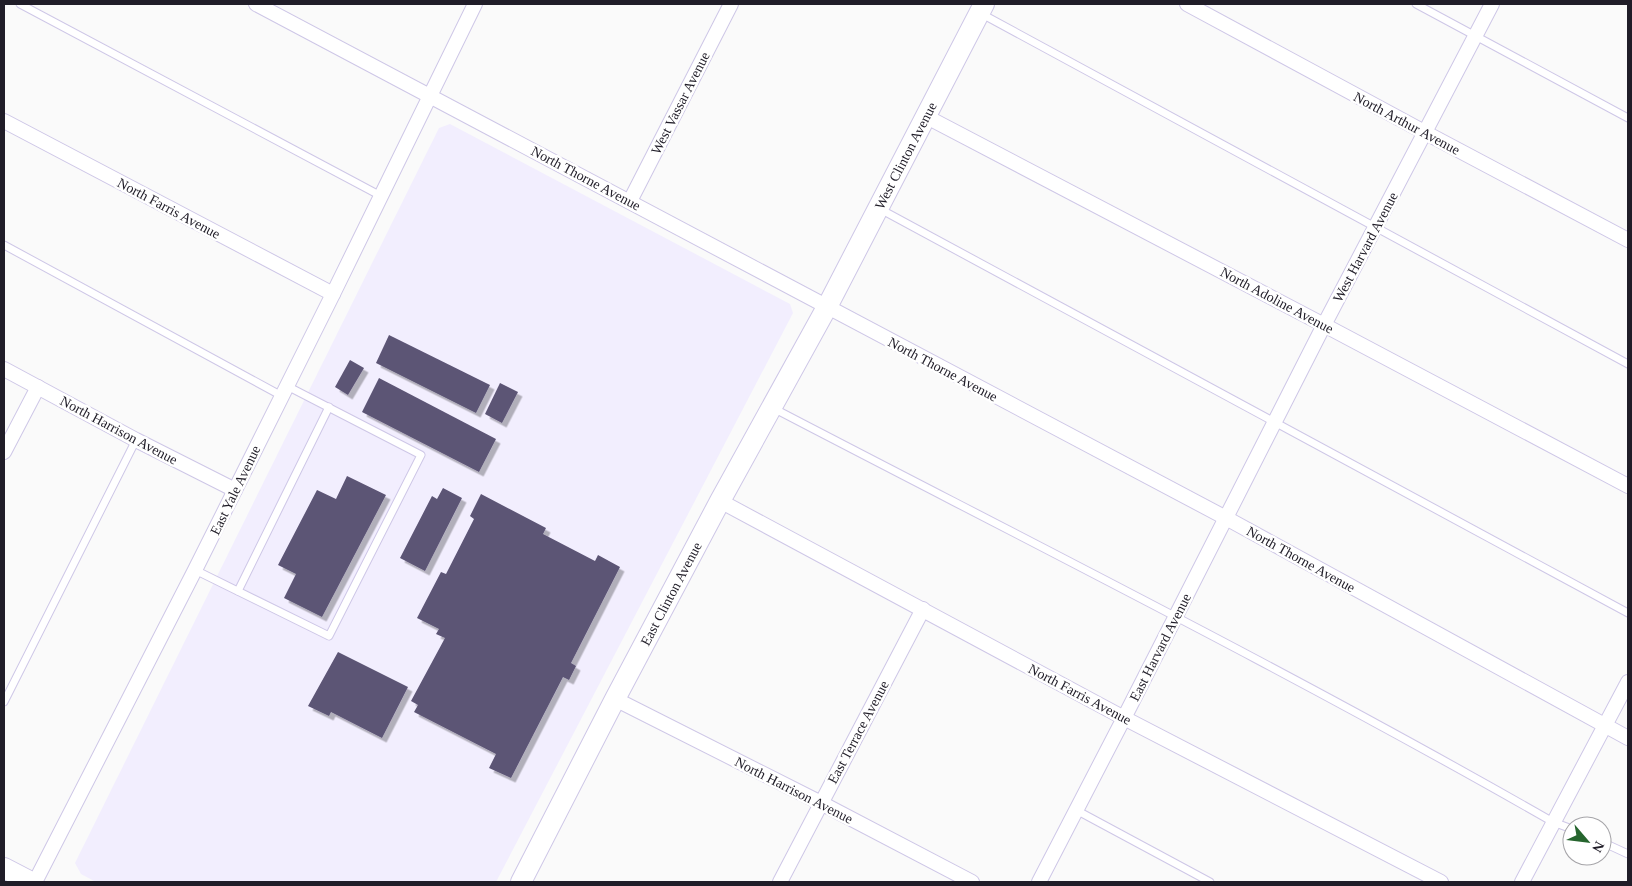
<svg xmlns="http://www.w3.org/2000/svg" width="1632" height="886" viewBox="0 0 1632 886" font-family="'Times New Roman',serif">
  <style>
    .built { fill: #f2eefe }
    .building { fill: #5c5475; filter: url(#shadow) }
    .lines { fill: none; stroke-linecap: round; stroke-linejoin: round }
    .service-casing { stroke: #cec7e7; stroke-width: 9 }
    .minor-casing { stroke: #cec7e7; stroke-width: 16 }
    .secondary-casing { stroke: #cec7e7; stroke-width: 22 }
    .service { stroke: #fff; stroke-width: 7 }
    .minor { stroke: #fff; stroke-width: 14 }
    .secondary { stroke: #fff; stroke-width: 20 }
    .labels { text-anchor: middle; stroke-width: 5; stroke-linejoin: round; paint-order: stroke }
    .street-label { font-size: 14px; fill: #201d28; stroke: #fff }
  </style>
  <defs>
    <filter id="shadow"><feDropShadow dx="4.5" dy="4.5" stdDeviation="0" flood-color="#0004"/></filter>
  </defs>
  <rect width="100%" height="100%" fill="#fafafa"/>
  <path class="built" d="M450 124 790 304 793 313 496 882H96L81 874 75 863 439 128Z"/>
  <g class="building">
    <path d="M389 335 490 385 476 413 376 363Z"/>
    <path d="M350 360 364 368 348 395 335 387Z"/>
    <path d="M379 378 496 439 479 472 362 412Z"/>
    <path d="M500 383 518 392 502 423 485 414Z"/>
    <path d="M347 476 386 495 322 617 284 598 296 574 278 565 317 490 336 499Z"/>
    <path d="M443 488 462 498 425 571 400 558 432 496 437 499Z"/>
    <path d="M481 494 546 528 543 534 595 561 598 555 620 567 571 663 576 666 569 680 563 677 511 778 489 768 496 754 414 712 418 705 411 701 445 638 436 634 439 629 417 618 441 572 446 574 474 519 470 516Z"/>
    <path d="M338 652 408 687 382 738 331 712 329 716 308 706Z"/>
  </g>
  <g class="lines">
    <g class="service-casing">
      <g id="service">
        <path d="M20 4 381 196"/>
        <path d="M1416 4 1628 118"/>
        <path d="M980 13 1628 364"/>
        <path d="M880 209 1628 613"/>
        <path d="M4 245 282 396"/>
        <path d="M773 408C1034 544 1298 676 1553 822L1572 829"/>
        <path d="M195 570 329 636 421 455 287 386"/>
        <path d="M238 591 329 407"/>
        <path d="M4 702 136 440"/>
        <path d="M1076 810 1210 882"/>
        <path d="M1602 842 1628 854"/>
      </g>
    </g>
    <g class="minor-casing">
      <g id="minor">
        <path d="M256 4 1226 518 1628 738"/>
        <path d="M1187 4 1426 133 1628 240"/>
        <path d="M925 116 1324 325 1628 486"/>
        <path d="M4 121 333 294"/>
        <path d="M630 201 731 4"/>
        <path d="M4 369 136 440 235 490"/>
        <path d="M4 452 38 387"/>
        <path d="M720 501 1124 718 1441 882"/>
        <path d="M615 699 821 803 972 882"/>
        <path d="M35 882 195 570 333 294 475 4"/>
        <path d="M780 882 923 609"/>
        <path d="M1039 882 1124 718 1324 325 1492 4"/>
        <path d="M1522 882 1628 682"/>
      </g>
    </g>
    <g class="secondary-casing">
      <g id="secondary">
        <path d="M4 868 31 882"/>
        <path id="s1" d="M521 882 615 699 720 501 827 307 984 4"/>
      </g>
    </g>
    <use href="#service" class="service"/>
    <use href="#minor" class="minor"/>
    <use href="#secondary" class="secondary"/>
  </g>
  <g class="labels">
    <g class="street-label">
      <text transform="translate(680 103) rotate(-63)" y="5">West Vassar Avenue</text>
      <text transform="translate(1407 123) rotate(28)" y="5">North Arthur Avenue</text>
      <text dy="5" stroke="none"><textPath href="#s1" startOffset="822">West Clinton Avenue</textPath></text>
      <text transform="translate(586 178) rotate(28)" y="5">North Thorne Avenue</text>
      <text transform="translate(169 208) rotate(28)" y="5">North Farris Avenue</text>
      <text transform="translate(1365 247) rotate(-62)" y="5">West Harvard Avenue</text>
      <text transform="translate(1277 300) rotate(28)" y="5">North Adoline Avenue</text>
      <text transform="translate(943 369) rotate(28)" y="5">North Thorne Avenue</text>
      <text transform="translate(119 430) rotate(28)" y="5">North Harrison Avenue</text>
      <text transform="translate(235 490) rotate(-64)" y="5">East Yale Avenue</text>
      <text transform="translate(1301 559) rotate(29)" y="5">North Thorne Avenue</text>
      <text dy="5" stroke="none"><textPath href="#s1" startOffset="325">East Clinton Avenue</textPath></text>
      <text transform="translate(1160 647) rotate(-63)" y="5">East Harvard Avenue</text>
      <text transform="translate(1080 694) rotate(28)" y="5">North Farris Avenue</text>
      <text transform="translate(858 732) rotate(-62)" y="5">East Terrace Avenue</text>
      <text transform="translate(794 790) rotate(27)" y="5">North Harrison Avenue</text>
    </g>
  </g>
  <rect width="1632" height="886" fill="none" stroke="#201d28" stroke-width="10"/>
  <g transform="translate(1587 841) rotate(118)"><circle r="24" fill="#ffffff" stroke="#a6a5a9"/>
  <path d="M0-4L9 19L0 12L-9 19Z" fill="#26652e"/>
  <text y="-8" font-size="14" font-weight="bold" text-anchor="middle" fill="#201d28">N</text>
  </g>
</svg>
